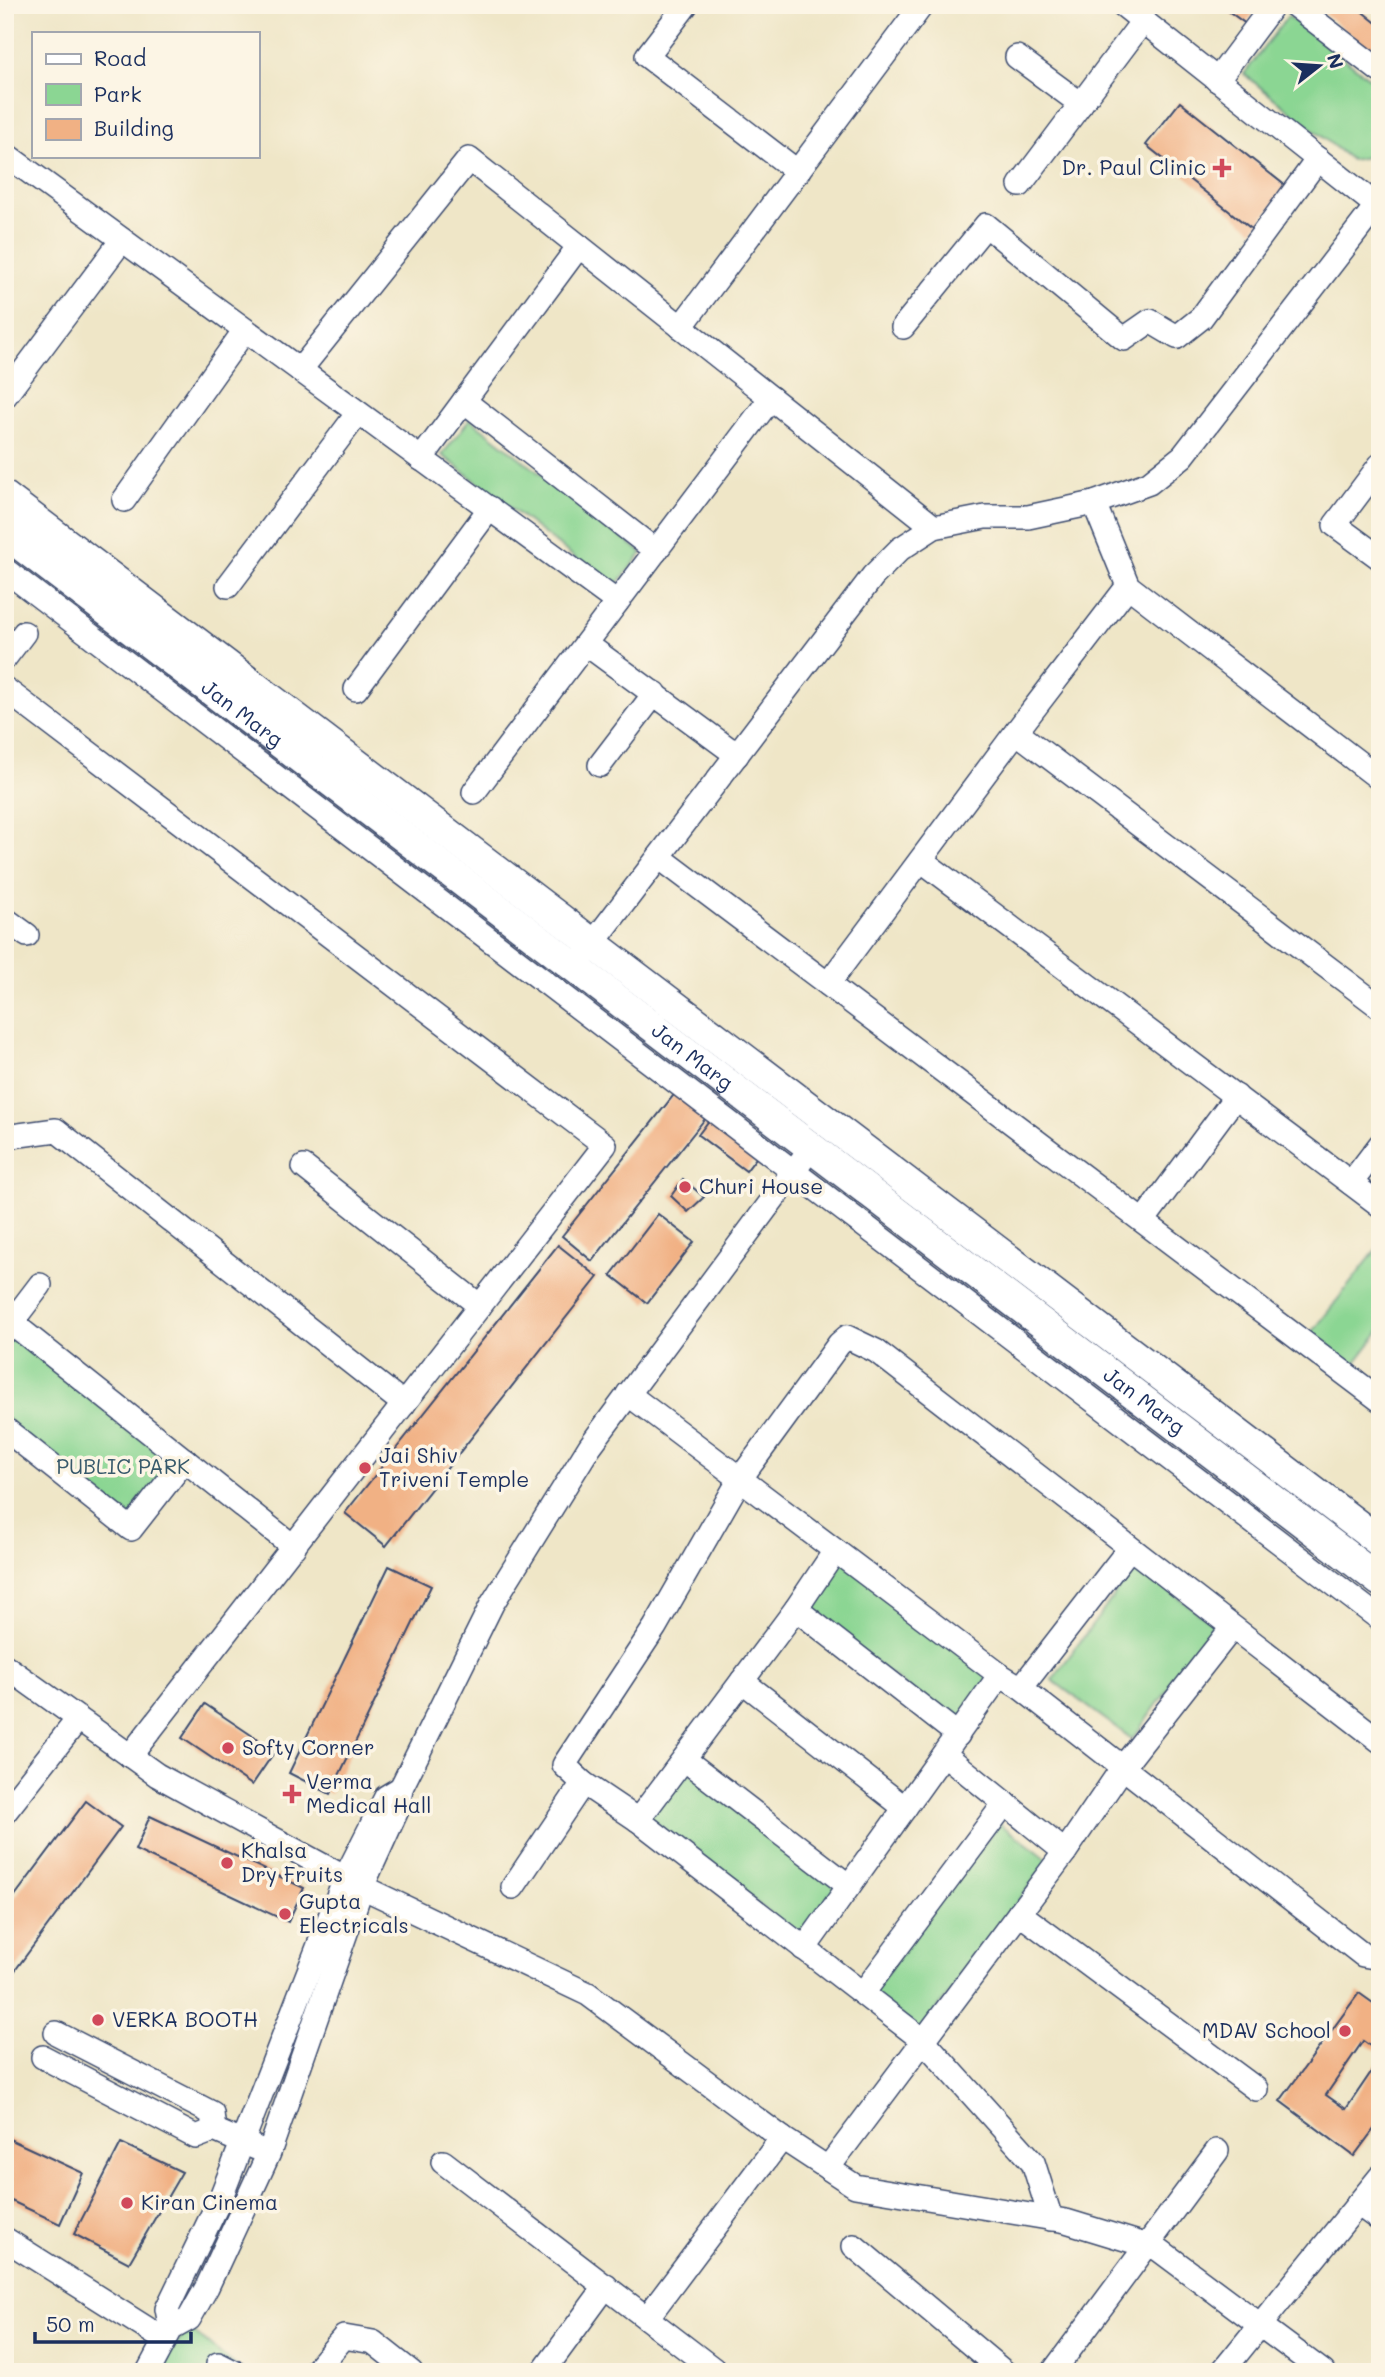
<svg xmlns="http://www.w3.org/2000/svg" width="1385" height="2377" viewBox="0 0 1385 2377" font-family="Mali,sans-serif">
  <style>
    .green { fill: #8bd693; stroke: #538278; stroke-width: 2 }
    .building { fill: #f1b184 }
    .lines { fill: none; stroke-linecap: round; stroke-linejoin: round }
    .minor-casing { stroke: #3b4a6e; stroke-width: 26 }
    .major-casing { stroke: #3b4a6e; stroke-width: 33 }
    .minor { stroke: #fff; stroke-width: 23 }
    .major { stroke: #fff; stroke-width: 30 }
    .poi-dot { fill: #d1495b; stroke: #fcf5e5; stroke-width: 2.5 }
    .labels { text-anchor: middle; stroke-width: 7; stroke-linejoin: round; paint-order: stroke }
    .poi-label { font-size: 21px; fill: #1b2f5e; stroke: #fcf5e5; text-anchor: start }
    .street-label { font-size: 21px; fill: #1b2f5e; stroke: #fcf5e5 }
    .park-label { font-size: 21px; fill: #37596b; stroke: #fcf5e5 }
  </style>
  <rect width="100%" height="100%" fill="#fcf5e5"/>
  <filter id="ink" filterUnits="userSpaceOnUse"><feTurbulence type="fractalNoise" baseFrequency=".0143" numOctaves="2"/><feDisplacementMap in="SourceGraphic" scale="14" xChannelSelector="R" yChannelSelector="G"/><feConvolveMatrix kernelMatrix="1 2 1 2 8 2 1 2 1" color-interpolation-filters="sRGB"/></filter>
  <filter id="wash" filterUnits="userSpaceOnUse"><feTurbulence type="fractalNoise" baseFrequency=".00686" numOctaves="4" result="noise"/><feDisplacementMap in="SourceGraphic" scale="28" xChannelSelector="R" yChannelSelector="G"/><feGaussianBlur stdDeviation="1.57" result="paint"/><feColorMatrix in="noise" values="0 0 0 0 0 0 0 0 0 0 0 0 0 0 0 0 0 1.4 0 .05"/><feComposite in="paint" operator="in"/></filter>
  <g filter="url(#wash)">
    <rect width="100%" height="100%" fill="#efe6c7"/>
    <g class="green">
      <path d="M1288 16 1380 86V155L1351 160 1244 74Z"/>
      <path d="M470 419 642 553 614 588 442 455Z"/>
      <path d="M1380 1245V1331L1350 1370 1310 1335Z"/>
      <path d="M5 1331 185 1460 131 1529 5 1429Z"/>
      <path d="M846 1552 999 1668 957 1725 804 1609Z"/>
      <path d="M1136 1566 1215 1625 1132 1739 1052 1680Z"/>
      <path d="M685 1769 839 1887 801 1937 647 1818Z"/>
      <path d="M999 1823 1049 1860 921 2031 871 1994Z"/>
      <path d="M188 2328 244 2372H156Z"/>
    </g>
    <g id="blocks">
      <g class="building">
        <path d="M1220 5H1260L1246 24Z"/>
        <path d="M1313 5H1354L1380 26V57Z"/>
        <path d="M1180 102 1287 187 1253 230 1146 145Z"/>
        <path d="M677 1091 708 1115 592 1261 562 1236Z"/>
        <path d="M711 1118 759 1154 746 1171 698 1135Z"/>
        <path d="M683 1179 704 1197 688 1212 671 1196Z"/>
        <path d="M658 1214 694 1242 647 1303 611 1275Z"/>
        <path d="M558 1245 598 1277 386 1546 345 1513Z"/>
        <path d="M389 1566 431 1586 330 1794 289 1773Z"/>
        <path d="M205 1704 275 1751 252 1785 182 1738Z"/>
        <path d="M86 1801 121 1827 5 1984V1909Z"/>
        <path d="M150 1816 304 1888 288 1922 135 1850Z"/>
        <path d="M1359 1993 1380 2008V2053L1363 2041 1326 2095 1346 2109 1380 2059V2121L1354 2156 1280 2101Z"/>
        <path d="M5 2137 83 2173 60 2224 5 2198Z"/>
        <path d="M121 2143 182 2172 129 2263 74 2234Z"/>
      </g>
    </g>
  </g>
  <g filter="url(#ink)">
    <use href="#blocks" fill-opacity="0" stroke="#3b4a6e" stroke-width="2"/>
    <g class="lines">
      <g class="minor-casing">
        <g id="minor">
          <path d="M686 5 647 56 798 172"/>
          <path d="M1123 5 1377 206"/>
          <path d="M1294 5 1380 71"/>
          <path d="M1017 57 1081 104"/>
          <path d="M1217 80 1273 5"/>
          <path d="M5 154 617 602"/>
          <path d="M1020 185 1143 21"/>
          <path d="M681 327 922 5"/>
          <path d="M903 327 986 225 1124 339 1150 321 1177 337 1201 318 1318 159"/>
          <path d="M300 370 469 159 934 527"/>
          <path d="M5 396 122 240"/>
          <path d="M464 401 656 551"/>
          <path d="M421 459 579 246"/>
          <path d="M1380 465 1335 525 1380 558"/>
          <path d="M124 500 245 330"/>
          <path d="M1094 503 1128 586 1380 779"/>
          <path d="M5 570 1380 1619"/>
          <path d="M228 586 358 413"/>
          <path d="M586 644 737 755"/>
          <path d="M5 658 24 633"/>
          <path d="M5 689 605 1145 130 1756"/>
          <path d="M356 689 490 508"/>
          <path d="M1016 732 1380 1007"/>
          <path d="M600 765 655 693"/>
          <path d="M474 792 771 398"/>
          <path d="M659 857 1380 1400"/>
          <path d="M921 860 1380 1205"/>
          <path d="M5 919 27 935"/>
          <path d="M584 955 873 576 900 549 934 527 985 517H1028L1094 503 1149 483 1183 456 1380 201"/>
          <path d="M828 984 1016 732 1128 586"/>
          <path d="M5 1137 56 1130 404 1404"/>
          <path d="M304 1167 480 1306"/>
          <path d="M1351 1183 1380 1145"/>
          <path d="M1143 1221 1236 1096"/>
          <path d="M12 1323 294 1547"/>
          <path d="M5 1331 40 1285"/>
          <path d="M628 1394 1000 1675 1021 1688 1363 1955 1380 1958"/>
          <path d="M5 1429 131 1529 185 1460"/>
          <path d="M796 1609 958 1735"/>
          <path d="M5 1666 157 1775 362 1887 588 1994 782 2138 855 2186 1066 2221 1158 2249 1323 2372"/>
          <path d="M742 1681 905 1808"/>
          <path d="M1021 1688 1129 1549"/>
          <path d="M944 1754 1065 1852"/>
          <path d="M684 1759 849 1886"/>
          <path d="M583 1783 638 1820 924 2041 1033 2162 1051 2219"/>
          <path d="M5 1812 78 1719"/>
          <path d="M638 1820 796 1609 835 1551"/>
          <path d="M513 1887 583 1783 564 1765 655 1627 740 1479 839 1344 847 1337 876 1351 1380 1741"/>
          <path d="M1019 1913 1256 2089"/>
          <path d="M804 1949 1000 1675"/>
          <path d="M863 1993 1005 1803"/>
          <path d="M56 2033 212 2113 214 2130"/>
          <path d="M43 2057 196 2137 214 2130 256 2148"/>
          <path d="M443 2162 717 2372"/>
          <path d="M828 2168 1065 1852 1123 1767 1232 1628"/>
          <path d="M1358 2204 1380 2220"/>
          <path d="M5 2239 165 2340"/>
          <path d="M854 2246 1004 2372"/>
          <path d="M647 2318 782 2138"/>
          <path d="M171 2329 167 2309 221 2197 345 1878 386 1797 401 1788"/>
          <path d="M218 2364 234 2372"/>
          <path d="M148 2372 171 2329 189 2319 207 2287 269 2153 362 1887 398 1808 401 1788 492 1604 590 1446 802 1160"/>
          <path d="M314 2372 344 2337 373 2342 411 2372"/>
          <path d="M543 2372 606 2286"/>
          <path d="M1053 2372 1217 2151"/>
          <path d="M1222 2372 1380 2177"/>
        </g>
      </g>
      <g class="major-casing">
        <g id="major">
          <path d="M5 497 1380 1542"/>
          <path id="s1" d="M5 533 1380 1581"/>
        </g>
      </g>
      <use href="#minor" class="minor"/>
      <use href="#major" class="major"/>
    </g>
  </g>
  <g class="poi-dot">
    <path d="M1218.5 157.5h7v7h7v7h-7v7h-7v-7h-7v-7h7z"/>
    <circle cx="685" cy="1187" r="7"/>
    <circle cx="365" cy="1468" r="7"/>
    <circle cx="228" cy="1748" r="7"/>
    <path d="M288.5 1783.5h7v7h7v7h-7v7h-7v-7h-7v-7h7z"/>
    <circle cx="227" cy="1863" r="7"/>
    <circle cx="285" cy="1914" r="7"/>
    <circle cx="98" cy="2020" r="7"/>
    <circle cx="1345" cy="2031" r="7"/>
    <circle cx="127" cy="2203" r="7"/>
  </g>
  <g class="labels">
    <g class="poi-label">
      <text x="1206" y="175" text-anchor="end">Dr. Paul Clinic</text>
      <text x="699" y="1194">Churi House</text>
      <text x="379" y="1463">Jai Shiv<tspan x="379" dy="24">Triveni Temple</tspan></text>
      <text x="242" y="1755">Softy Corner</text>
      <text x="306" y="1789">Verma<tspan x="306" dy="24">Medical Hall</tspan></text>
      <text x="241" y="1858">Khalsa<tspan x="241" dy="24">Dry Fruits</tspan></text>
      <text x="299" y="1909">Gupta<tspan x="299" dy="24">Electricals</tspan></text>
      <text x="112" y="2027">VERKA BOOTH</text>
      <text x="1331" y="2038" text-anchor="end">MDAV School</text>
      <text x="141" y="2210">Kiran Cinema</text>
    </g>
    <g class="street-label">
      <text dy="7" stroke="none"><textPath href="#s1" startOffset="298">Jan Marg</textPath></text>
      <text dy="7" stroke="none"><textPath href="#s1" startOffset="864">Jan Marg</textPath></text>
      <text dy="7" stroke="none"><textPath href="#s1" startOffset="1432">Jan Marg</textPath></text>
    </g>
    <g class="park-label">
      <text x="123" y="1474">PUBLIC PARK</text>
    </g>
  </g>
  <rect width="1385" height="2377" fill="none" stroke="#fcf5e5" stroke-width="28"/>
  <rect x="32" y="32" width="228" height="126" fill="#fcf5e5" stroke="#a2a6af" stroke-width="2"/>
  <rect x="46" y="54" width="35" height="10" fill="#ffffff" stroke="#a2a6af" stroke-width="2"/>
  <text x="94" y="66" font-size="21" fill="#1b2f5e">Road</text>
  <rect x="46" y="84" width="35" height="21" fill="#8bd693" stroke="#a2a6af" stroke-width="2"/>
  <text x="94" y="102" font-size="21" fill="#1b2f5e">Park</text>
  <rect x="46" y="119" width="35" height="21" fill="#f1b184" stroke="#a2a6af" stroke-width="2"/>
  <text x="94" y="136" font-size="21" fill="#1b2f5e">Building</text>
  <g transform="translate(1319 66) rotate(73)" stroke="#fcf5e5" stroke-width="5" paint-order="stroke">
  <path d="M0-5L12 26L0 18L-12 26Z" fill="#1b2f5e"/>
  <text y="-10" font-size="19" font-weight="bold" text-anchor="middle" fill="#1b2f5e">N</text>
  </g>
  <path d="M35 2332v10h156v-10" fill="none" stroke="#1b2f5e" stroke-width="3.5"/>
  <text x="46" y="2332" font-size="21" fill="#1b2f5e" stroke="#fcf5e5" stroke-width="5" paint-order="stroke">50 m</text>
</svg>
